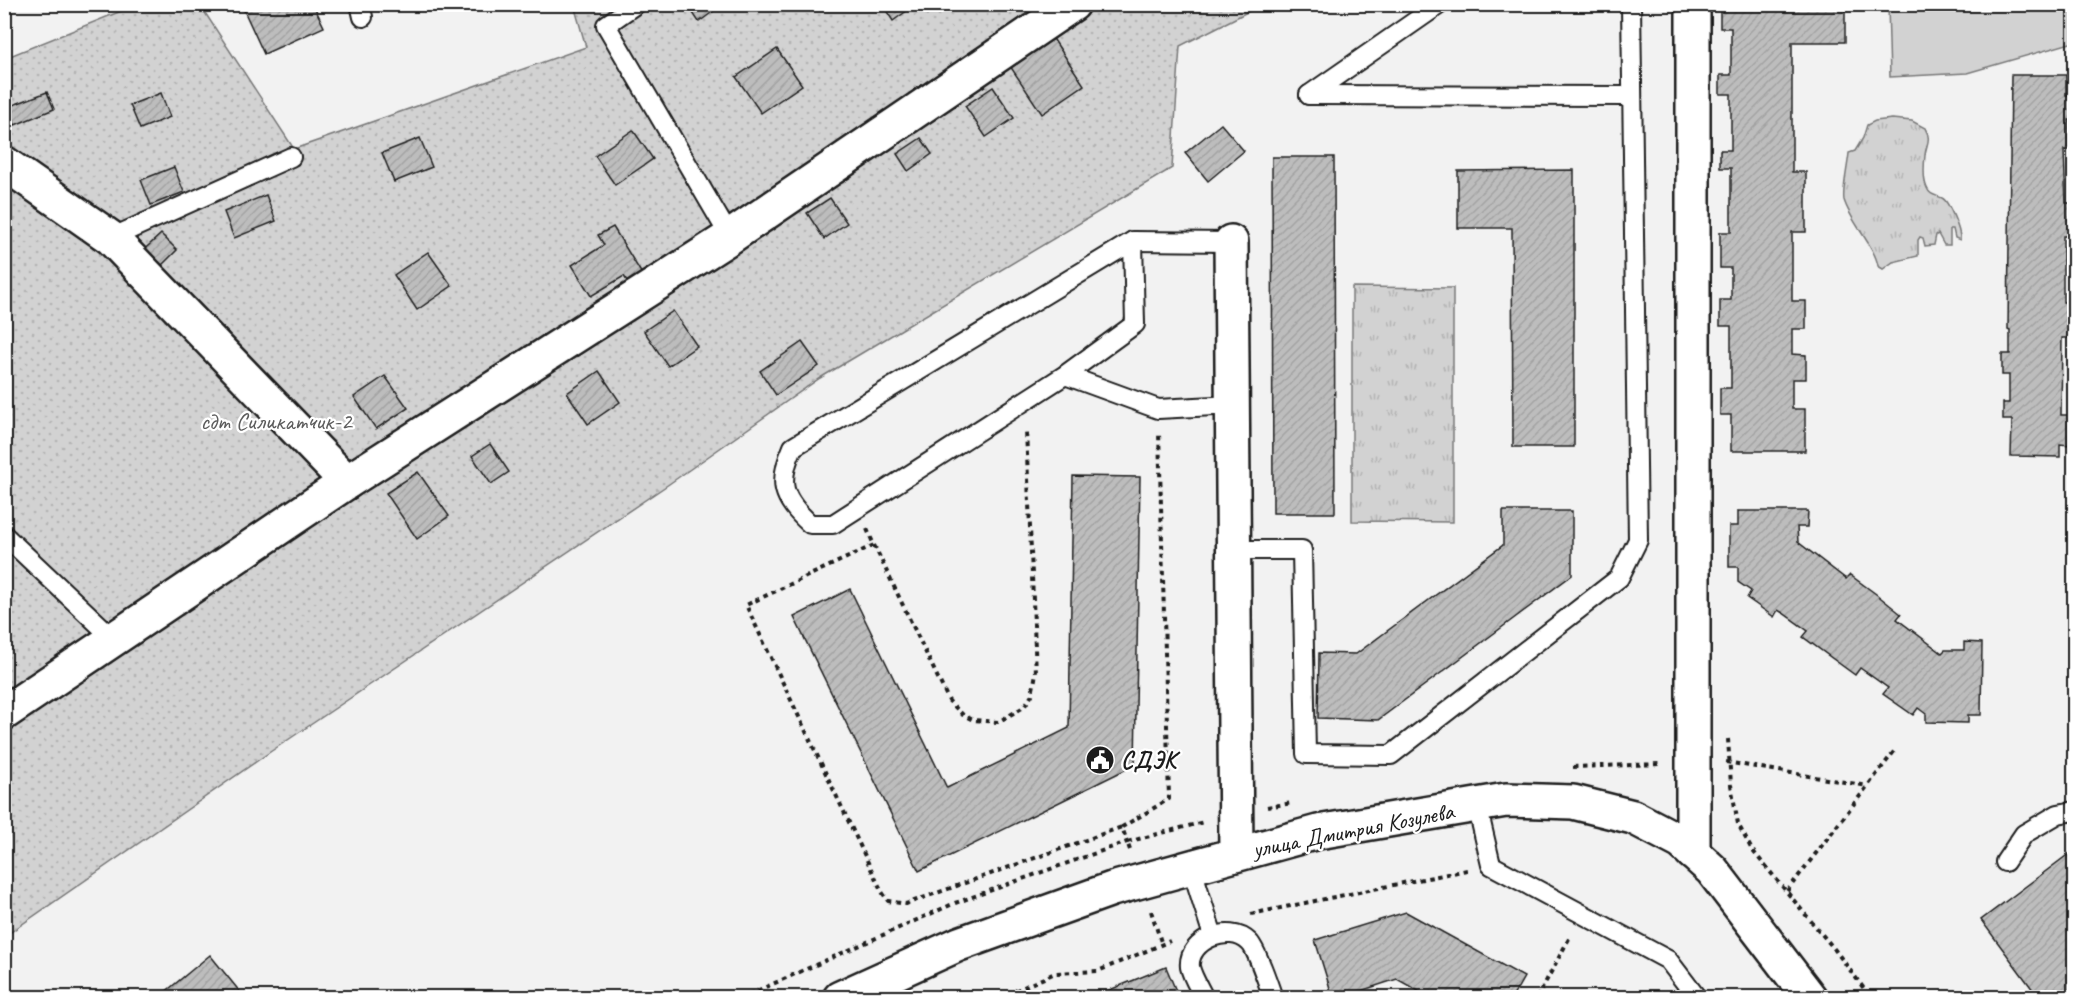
<svg xmlns="http://www.w3.org/2000/svg" width="2079" height="1002" viewBox="0 0 2079 1002" font-family="Caveat,sans-serif">
  <style>
    .grass { fill: url(#grass-tufts); stroke: #777; stroke-width: 1.5 }
    .garden { fill: url(#garden-dots); stroke: #777; stroke-width: 1.5 }
    .pitch { fill: #d2d2d2; stroke: #777; stroke-width: 1.5 }
    .building { fill: url(#building-hatch); stroke: #1c1c1c; stroke-width: 1.5 }
    .lines { fill: none; stroke-linecap: round; stroke-linejoin: round }
    .service-casing { stroke: #1c1c1c; stroke-width: 22 }
    .minor-casing { stroke: #1c1c1c; stroke-width: 38 }
    .path { stroke: #1c1c1c; stroke-width: 4; stroke-dasharray: 4.5 4.5; stroke-linecap: butt }
    .service { stroke: #fff; stroke-width: 18 }
    .minor { stroke: #fff; stroke-width: 33 }
    .labels { text-anchor: middle; stroke-width: 4.5; stroke-linejoin: round; paint-order: stroke }
    .park-label { font-size: 24px; fill: #5c5c5c; stroke: #fff }
    .poi-label { font-size: 24px; font-weight: bold; fill: #1c1c1c; stroke: #fff; text-anchor: start }
    .street-label { font-size: 24px; fill: #1c1c1c; stroke: #fff }
  </style>
  <defs>
    <pattern id="grass-tufts" width="24" height="20" patternUnits="userSpaceOnUse" patternTransform="scale(1.5)"><rect width="24" height="20" fill="#d2d2d2"/><path d="M3 7l-1-3M5 7V3M7 7l1-3M15 17l-1-3M17 17v-4M19 17l1-3" fill="none" stroke="#b4b4b4"/></pattern>
    <pattern id="garden-dots" width="8" height="8" patternUnits="userSpaceOnUse" patternTransform="scale(1.5)"><rect width="8" height="8" fill="#d2d2d2"/><path d="M2 2h.1M6 6h.1" fill="none" stroke="#b4b4b4" stroke-width="1.8" stroke-linecap="round"/></pattern>
    <pattern id="building-hatch" width="6" height="6" patternUnits="userSpaceOnUse" patternTransform="scale(1.5)"><rect width="6" height="6" fill="#bdbdbd"/><path d="M-1 1l2-2M0 6l6-6M5 7l2-2" fill="none" stroke="#a2a2a2"/></pattern>
  </defs>
  <rect width="100%" height="100%" fill="#f2f2f2"/>
  <filter id="ink" filterUnits="userSpaceOnUse"><feTurbulence type="fractalNoise" baseFrequency=".0167" numOctaves="2"/><feDisplacementMap in="SourceGraphic" scale="12" xChannelSelector="R" yChannelSelector="G"/><feConvolveMatrix kernelMatrix="1 2 1 2 8 2 1 2 1" color-interpolation-filters="sRGB"/></filter>
  <g filter="url(#ink)">
    <g class="grass">
      <path d="M1892 119 1912 121 1925 128C1932 140 1926 144 1925 155 1924 164 1923 180 1927 188 1930 196 1936 195 1942 198 1949 201 1961 232 1960 240L1955 238 1953 229H1950V245H1944L1938 234 1936 235 1934 245 1925 246 1923 238 1920 237 1918 240V256L1893 262 1883 269 1878 266C1875 246 1851 223 1844 200 1842 191 1848 165 1849 153L1855 151 1863 138 1867 125 1875 121Z"/>
      <path d="M1352 287 1453 288V522L1352 521Z"/>
    </g>
    <path class="garden" d="M136 5H200L294 149 586 47 574 5H1261L1180 46 1172 168 820 378 669 484 270 752 5 936V58Z"/>
    <path class="pitch" d="M1888 5H2074V42L1967 73 1890 77Z"/>
    <g class="building">
      <path d="M241 4H313L324 27 264 54Z"/>
      <path d="M687 4H723L699 22Z"/>
      <path d="M882 4H916L893 21Z"/>
      <path d="M1720 4H1845V42H1792V172H1806V232H1792V301H1806V329H1792V354L1806 355V379H1792V409H1805V451H1731V415H1720V388H1731V326H1720V300H1731V268H1720V232H1731V168H1720V150H1731V94H1720V75H1731V28H1720Z"/>
      <path d="M1052 37 1084 85 1042 114 1010 66Z"/>
      <path d="M777 49 802 85 761 113 736 77Z"/>
      <path d="M2011 75H2066V95H2073V120H2069V150H2064L2066 203H2072V236H2063V302H2071V338H2062L2061 415H2070L2069 445 2060 444V457L2011 456 2012 420H2003V403H2009V375H2002V354H2010V330L2008 329Z"/>
      <path d="M993 87 1014 118 986 137 965 106Z"/>
      <path d="M47 92 54 109 15 125 8 107Z"/>
      <path d="M161 93 170 117 140 129 130 105Z"/>
      <path d="M1221 124 1244 151 1208 181 1185 153Z"/>
      <path d="M633 130 653 159 615 185 595 156Z"/>
      <path d="M420 138 432 167 394 182 382 153Z"/>
      <path d="M921 138 932 154 908 171 897 154Z"/>
      <path d="M1272 157H1334L1335 513H1273Z"/>
      <path d="M174 167 184 192 151 205 141 180Z"/>
      <path d="M1574 170V447H1513L1512 228H1458V171Z"/>
      <path d="M266 195 276 221 234 238 224 212Z"/>
      <path d="M830 198 847 223 824 239 807 213Z"/>
      <path d="M613 227 645 279 631 288 624 276 591 296 572 265 604 245 598 235Z"/>
      <path d="M161 234 177 250 153 274 136 257Z"/>
      <path d="M428 252 452 286 417 310 394 275Z"/>
      <path d="M673 311 697 346 668 366 644 331Z"/>
      <path d="M802 342 819 366 776 395 760 371Z"/>
      <path d="M599 371 620 402 588 424 567 393Z"/>
      <path d="M385 376 408 408 376 429 354 397Z"/>
      <path d="M490 444 509 472 491 484 472 456Z"/>
      <path d="M418 472 449 516 417 539 386 493Z"/>
      <path d="M1073 476 1140 477 1135 765 919 871 794 617 850 589 947 788 1069 728Z"/>
      <path d="M1503 511H1572V575L1378 720 1318 718 1319 653 1356 654 1503 545Z"/>
      <path d="M1738 511H1808L1807 527H1797L1798 542 1846 579 1850 575 1876 594 1901 614 1897 619 1942 653 1945 650H1964V642L1982 643 1981 715H1968V723L1926 722V714L1918 708 1913 715 1883 694 1888 688 1860 668 1855 675 1803 637 1808 631 1783 613 1778 610 1774 617 1747 598 1751 591 1738 582V567H1729V526H1738Z"/>
      <path d="M2074 850V998H2039L1981 920Z"/>
      <path d="M1406 912 1524 977 1512 998H1431L1397 979 1339 998H1333L1315 940Z"/>
      <path d="M210 955 245 998H158Z"/>
      <path d="M1166 967 1179 998H1090Z"/>
    </g>
    <g class="lines">
      <g class="service-casing">
        <g id="service">
          <path d="M360 4 363 17"/>
          <path d="M636 4 606 25 730 237"/>
          <path d="M1309 95 1632 96"/>
          <path d="M1309 95 1440 4"/>
          <path d="M111 238 291 157"/>
          <path d="M1133 241 1231 242"/>
          <path d="M1065 375 1135 324 1133 241 793 447C777 483 782 498 810 524H833L1065 375 1158 409 1233 405"/>
          <path d="M4 535 113 638"/>
          <path d="M1234 550H1302L1306 754 1391 755 1619 578 1638 540 1631 4"/>
          <path d="M1477 805 1491 865 1668 960 1697 998"/>
          <path d="M2005 862 2024 834 2058 814 2074 811"/>
          <path d="M1191 866 1213 936"/>
          <path d="M1204 998C1200 989 1192 977 1190 967 1187 940 1230 923 1249 942 1256 948 1269 986 1273 998"/>
        </g>
      </g>
      <g class="minor-casing">
        <g id="minor">
          <path d="M1693 4V853"/>
          <path d="M4 163 111 238 347 482"/>
          <path d="M1231 242 1236 854"/>
          <path d="M4 713 347 482 730 237 1073 4"/>
          <path d="M840 998 959 944 1112 889 1318 832 1506 800 1573 802 1633 817 1681 842 1712 870 1810 998"/>
        </g>
      </g>
      <g class="path">
        <path d="M867 529 874 545 746 605 882 892 888 901 906 904 1122 827"/>
        <path d="M874 545 949 701 963 715 973 720 998 722 1024 707 1032 695 1036 673 1026 430"/>
        <path d="M1728 739 1731 785 1738 824 1752 850 1835 950 1871 998"/>
        <path d="M1726 762 1868 786"/>
        <path d="M1573 767 1661 764"/>
        <path d="M1267 807 1292 803"/>
        <path d="M1130 850 1127 842 1204 822"/>
        <path d="M1787 891 1896 749"/>
        <path d="M1151 911 1162 945"/>
        <path d="M1251 914 1467 870"/>
        <path d="M741 998 955 903 1127 842 1122 827 1169 799 1159 432"/>
        <path d="M999 998 1055 973 1098 971 1170 941"/>
        <path d="M1537 998 1571 935"/>
      </g>
      <use href="#service" class="service"/>
      <use href="#minor" class="minor"/>
    </g>
  </g>
  <defs>
    <g id="civic-disc" transform="scale(1.5)"><circle r="9.5" fill="#1c1c1c" stroke="#fff"/><path d="M-.6-6.5H3V-4.5H.6V-3L4-1V1h2V6H-6V1h2V-1L-.6-3ZM-1.2 2.5V6h2.4V2.5Z" fill="#fff"/></g>
  </defs>
  <g fill-rule="evenodd">
    <use href="#civic-disc" x="1100" y="760"/>
  </g>
  <g class="labels">
    <g class="park-label">
      <text x="276" y="429">сдт Силикатчик-2</text>
    </g>
    <g class="poi-label">
      <text x="1121" y="768">СДЭК</text>
    </g>
    <g class="street-label">
      <text transform="translate(1353 830) rotate(-11)" y="8">улица Дмитрия Козулева</text>
    </g>
  </g>
  <rect width="2079" height="1002" fill="none" stroke="#fff" stroke-width="24"/>
  <rect x="12" y="12" width="2055" height="978" fill="none" stroke="#1c1c1c" stroke-width="2" filter="url(#ink)"/>
</svg>
